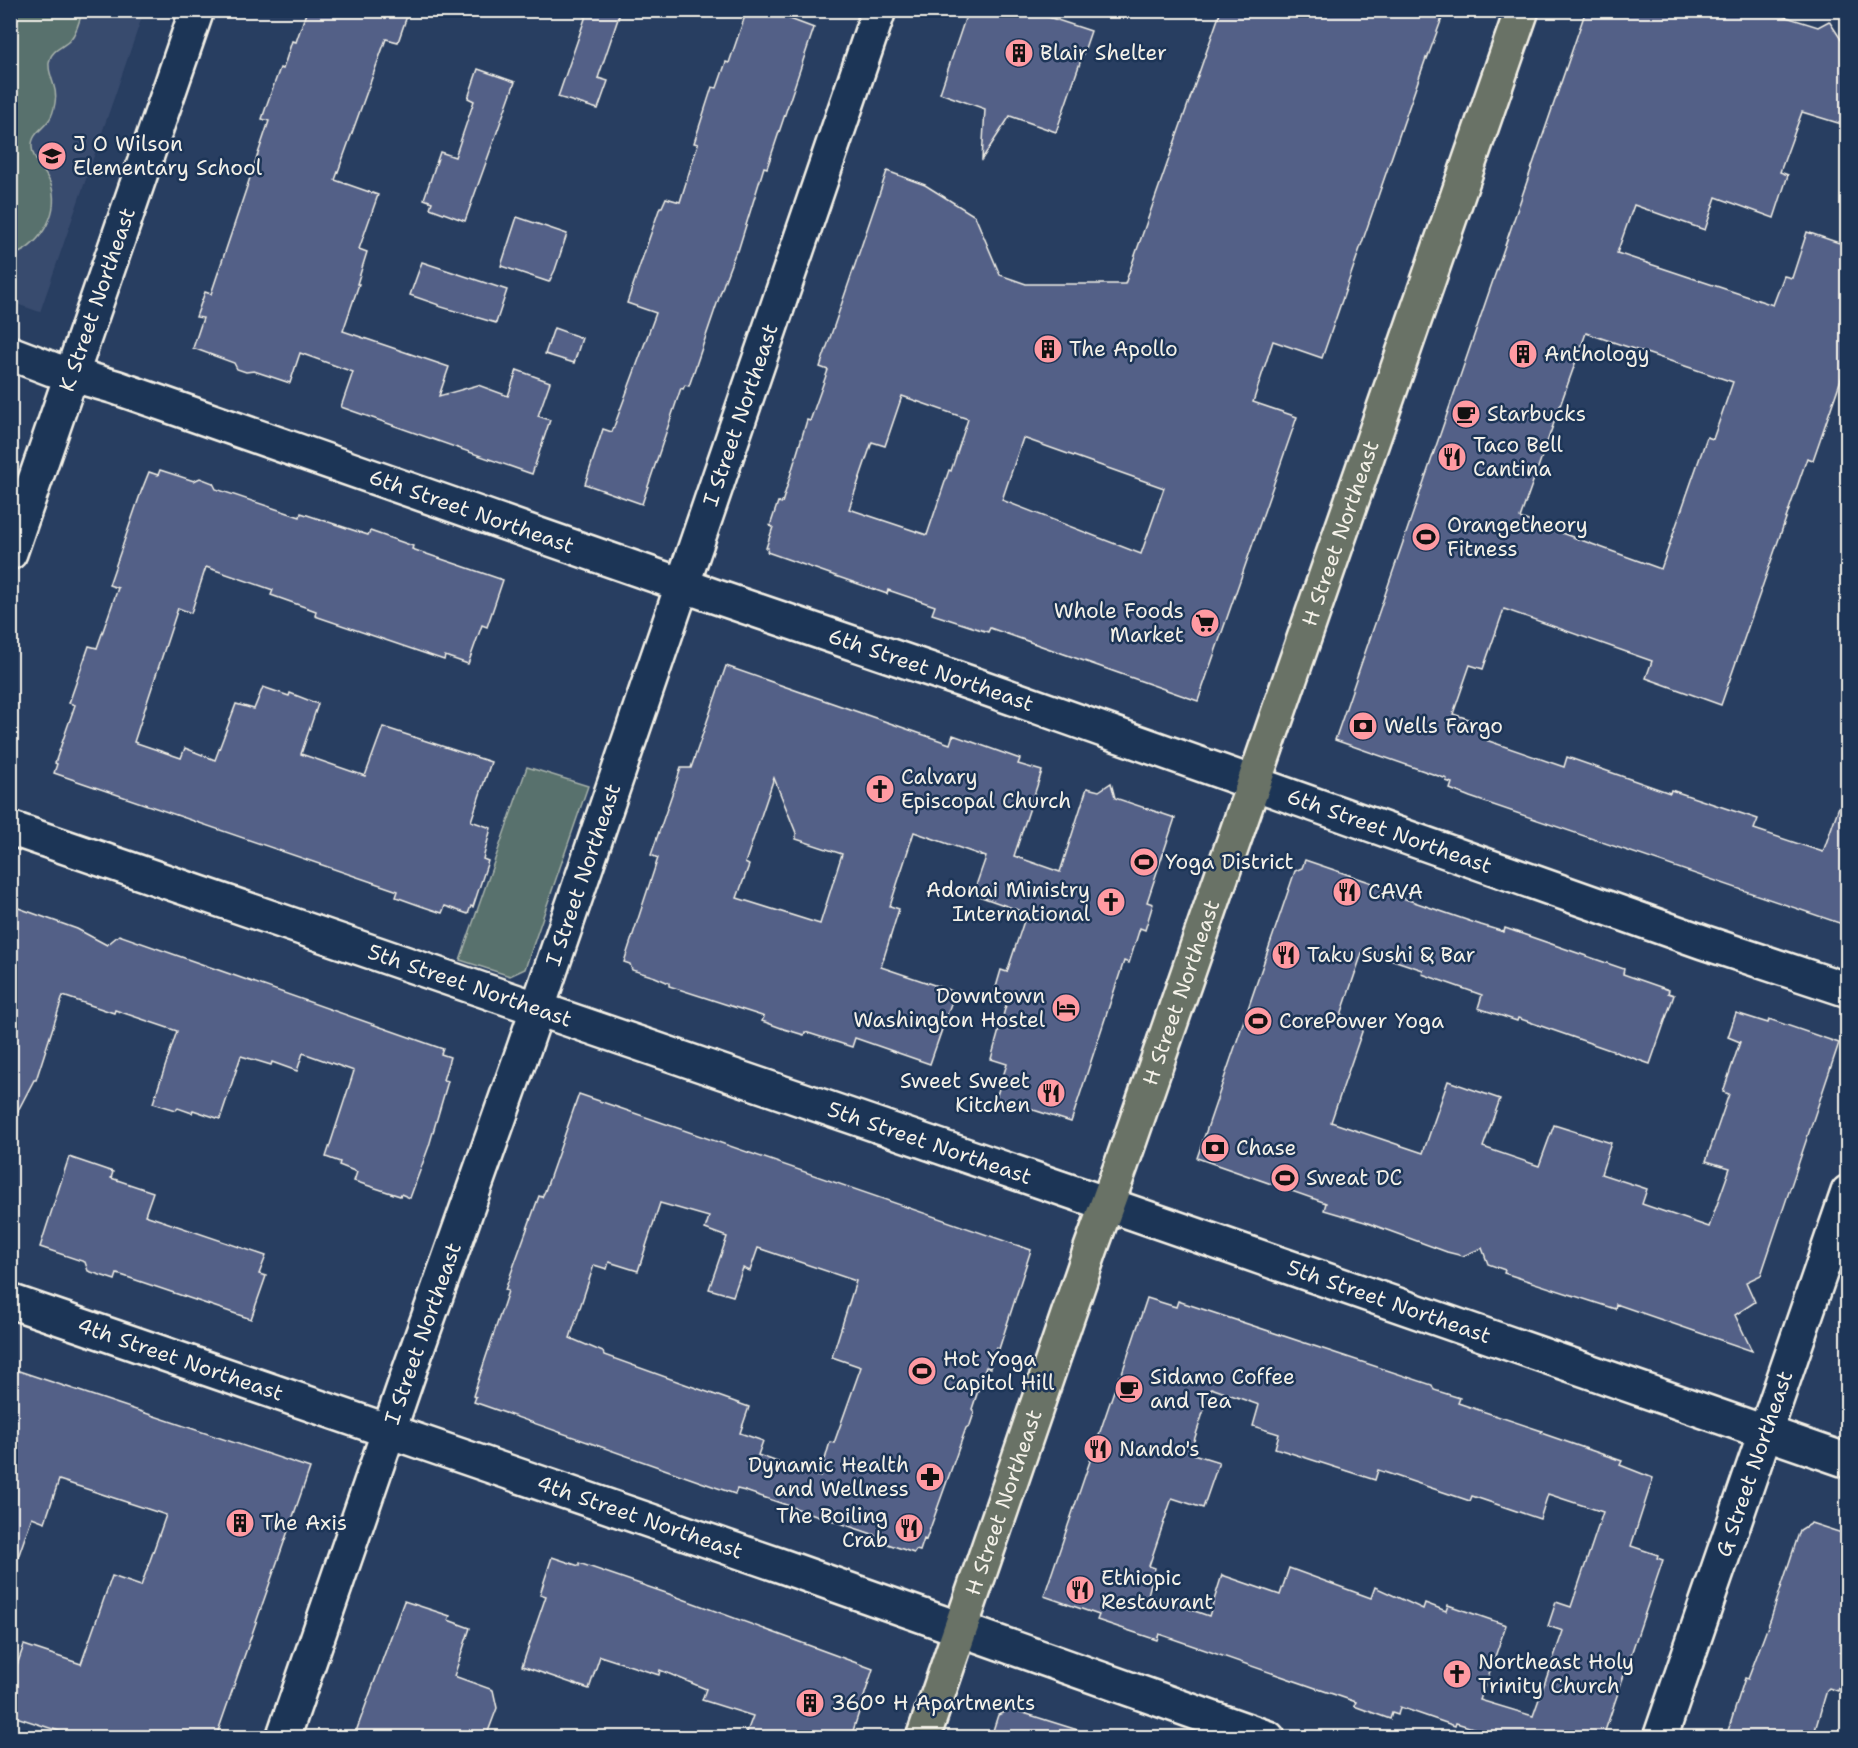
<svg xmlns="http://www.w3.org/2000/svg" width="1858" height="1748" viewBox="0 0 1858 1748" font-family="'Shantell Sans',sans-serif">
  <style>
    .built { fill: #394b6e }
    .green { fill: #59716d; stroke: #a6b1aa; stroke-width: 1.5 }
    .building { fill: #526087; stroke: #f4f1e8; stroke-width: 1.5; fill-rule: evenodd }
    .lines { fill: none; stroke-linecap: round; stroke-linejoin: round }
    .street-casing { stroke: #f4f1e8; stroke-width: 38 }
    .secondary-casing { stroke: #f4f1e8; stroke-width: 38 }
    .primary-casing { stroke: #f4f1e8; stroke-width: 38 }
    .street { stroke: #1d3557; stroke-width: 33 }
    .secondary { stroke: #1d3557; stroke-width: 33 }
    .primary { stroke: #697266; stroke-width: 33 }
    .labels { text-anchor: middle; stroke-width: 5; stroke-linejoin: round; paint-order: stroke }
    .poi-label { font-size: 21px; fill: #f4f1e8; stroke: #1d3557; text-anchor: start }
    .street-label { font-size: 21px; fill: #f4f1e8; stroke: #1d3557 }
  </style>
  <rect width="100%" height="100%" fill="#283e61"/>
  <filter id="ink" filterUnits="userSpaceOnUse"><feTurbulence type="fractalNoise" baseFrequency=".0167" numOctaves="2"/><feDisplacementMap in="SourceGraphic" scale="12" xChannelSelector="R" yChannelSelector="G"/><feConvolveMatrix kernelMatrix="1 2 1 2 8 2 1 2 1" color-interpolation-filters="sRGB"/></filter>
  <g filter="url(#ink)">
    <path class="built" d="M11 11H144L40 312 11 302Z"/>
    <g class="green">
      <path d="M11 10 82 11C80 20 77 32 70 40 64 47 53 49 50 59 45 72 59 87 55 103 54 109 52 116 49 120 43 129 31 134 32 147 32 162 49 173 52 188 59 216 38 248 11 256Z"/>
      <path d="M527 767 588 786 525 969 510 976 460 960Z"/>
    </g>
    <g class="building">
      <path d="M307 10H409L398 42 386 39 335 180 378 195 359 249 367 252 357 284H359L343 331 449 367 439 396 478 385 508 396 517 370 550 382 538 416 550 420 532 474 341 407 353 372 300 353 290 383 254 371 246 372 237 369 234 363 193 348 203 318 196 317 205 292 211 294 269 121 262 119 267 104 280 68 283 69 292 41 296 42Z"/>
      <path d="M588 10H621L598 78 608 81 598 109 558 97Z"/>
      <path d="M747 10H766L814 28 767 168 764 167 738 251H736L725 280 689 386 685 385 683 389 681 388 642 504 585 484 603 429 612 432 656 313 627 303 660 207H662L666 198 680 202 698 144 694 143 712 87 717 88 726 62 729 63Z"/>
      <path d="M968 10H1045V16L1091 31 1056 132 1010 116 982 159 985 109 940 93Z"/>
      <path d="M1221 10H1445L1427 59 1426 58 1322 358 1273 341 1253 402 1297 417 1198 701 990 628 988 632 932 614 935 606 888 590 887 594 767 552 768 548H766L773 527 770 526 778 502 782 503 807 420 810 421 828 370 820 367 887 171 925 185 975 216 1000 275 1026 284H1125ZM902 396 968 419 951 471 949 470 927 535 849 509 872 442 885 446ZM1023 438 1164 488 1141 554 1002 500Z"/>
      <path d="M1586 10H1764L1818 27 1829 21 1848 50V126L1802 112 1780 172 1788 175 1774 218 1716 197 1705 230 1634 205 1617 253 1773 305 1784 276 1792 278 1807 232 1848 246V359L1813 460 1807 458 1721 705 1646 678 1652 661 1504 609 1483 669 1470 665 1453 714 1488 725 1483 739 1564 767 1567 757 1670 793 1671 790 1758 819 1754 829 1823 852 1843 795 1848 796V926L1470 797 1450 789 1452 783 1446 781 1447 779 1335 740ZM1586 333 1733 382 1713 439 1707 437 1661 569 1520 518Z"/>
      <path d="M478 69 515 82 465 221 430 208 432 202 424 199 440 152 455 157 474 101 468 98Z"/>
      <path d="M517 217 567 234 555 270 549 282 501 266Z"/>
      <path d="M422 262 507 290 496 323 438 306 439 305 410 295Z"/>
      <path d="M554 328 582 338 574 363 545 354Z"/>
      <path d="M160 470 194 481 200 478 213 483 216 489 300 517 301 513 368 535 370 531 413 546 412 549 503 580 487 627 482 625 468 664 445 656 444 660 315 616 316 611 271 595 273 590 206 567 191 613 178 608 134 742 181 758 185 748 215 760 236 704 254 709 263 687 289 696 290 693 318 704 301 754 365 776 383 727 491 762 471 821 491 828 483 859 488 861 473 907 471 906 468 914 445 906 442 913 421 906 396 897 398 891 54 773 57 764 55 763 75 705 69 703 89 646 97 648 118 588 109 585 141 492 149 472 158 475Z"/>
      <path d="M726 666 950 744 953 735 1020 759 1018 764 1042 771 1014 856 1060 872 1087 788 1099 791 1111 783 1115 798 1175 818 1147 902 1153 904 1145 930 1140 928 1129 963 1124 961 1071 1122 996 1098 1007 1064 991 1059 1008 998 994 994 1001 970 1007 972 1025 918 1020 916 1021 911 973 894 986 857 914 832 890 906 899 909 881 967 955 992 930 1064 855 1038 852 1047 805 1032 804 1035 784 1029 762 1021 764 1017 762 1016 669 986V983L655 977 632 970 630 964 624 962 658 858 651 855 681 768H691ZM774 778 796 833V839L842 854 820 924 737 898 749 865 745 863Z"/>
      <path d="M1305 860 1390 889 1388 893 1481 925 1504 932 1505 928 1624 969 1623 974 1669 990 1668 993 1674 995 1650 1064 1518 1018 1517 1021 1478 1008 1482 995 1422 974 1423 970 1363 950 1341 1015 1365 1023 1331 1122 1423 1153 1448 1081 1500 1099 1483 1147 1539 1166 1554 1125 1611 1143 1601 1174 1647 1189 1642 1204 1709 1227 1730 1168 1706 1161 1729 1094 1723 1092 1740 1042 1728 1037 1736 1013 1768 1023 1769 1019 1839 1043 1761 1275 1746 1282 1755 1302 1735 1315 1752 1351 1616 1304 1615 1309 1504 1273 1505 1270 1488 1264 1482 1248 1463 1256 1447 1252 1365 1222 1324 1210 1326 1203 1197 1158 1295 871 1302 868Z"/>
      <path d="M10 905 77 929 107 945 119 935 443 1049 441 1054 450 1057 443 1080 448 1081 429 1146 410 1198 401 1194 400 1196 354 1181 357 1172 339 1165 340 1162 326 1157 354 1071 303 1053 297 1071 272 1062 271 1065 241 1056 220 1119 193 1110 192 1113 178 1108 176 1110 153 1103 177 1031 115 1010 114 1013 63 996 36 1080H34L10 1126Z"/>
      <path d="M579 1094 1031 1250 999 1349 996 1348 990 1368 986 1367 972 1409 974 1413 970 1425 966 1428 926 1540 924 1539 920 1551 916 1550 914 1553 882 1542 884 1538 745 1491 737 1489 735 1494 474 1402 476 1397 473 1396 508 1291 505 1290 539 1196 542 1197 545 1191ZM660 1203 709 1217 705 1229 727 1237 709 1289 733 1296 743 1268 750 1271 758 1248 856 1281 832 1357 861 1367 834 1443 830 1442 820 1477 758 1455 763 1441 740 1433 749 1407 604 1355 603 1352 570 1338 594 1265 607 1269 609 1262 638 1271Z"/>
      <path d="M69 1157 113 1172 111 1178 153 1192 145 1215 266 1256 259 1274 266 1276 251 1319 124 1276 117 1274 115 1280 88 1271 85 1262 40 1247Z"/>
      <path d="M1147 1298 1176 1307 1178 1301 1432 1385 1434 1390 1460 1398 1458 1403 1542 1431 1541 1433 1622 1461 1620 1465 1653 1478 1631 1546 1658 1555 1657 1558 1663 1560 1603 1737H1503L1456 1723 1455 1726 1400 1707 1398 1715 1392 1713 1390 1719 1354 1706 1356 1702 1159 1634 1157 1640 1097 1620 1099 1615 1044 1596 1119 1376H1121ZM1211 1388 1259 1405 1253 1426 1279 1434 1275 1448 1375 1480 1378 1470 1470 1501 1472 1496 1540 1519 1548 1494 1603 1512 1571 1607 1556 1602 1548 1626 1563 1631 1533 1716 1480 1700 1506 1625 1448 1605 1446 1611 1425 1603 1423 1609 1375 1587 1371 1598 1289 1568 1280 1595 1222 1575 1209 1616 1148 1595 1155 1568 1149 1566 1172 1498 1203 1508 1219 1462 1190 1453Z"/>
      <path d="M10 1368 310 1468 216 1737H77L10 1715V1685L24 1645 81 1664 112 1576 141 1586 166 1515 59 1480 45 1522 32 1517 15 1566H10Z"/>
      <path d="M1811 1523 1848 1535V1661L1838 1691 1829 1688 1827 1690 1813 1737H1726L1745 1678 1748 1679 1771 1618 1800 1530Z"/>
      <path d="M552 1557 579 1566V1563L669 1594 873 1669 851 1737H745L753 1716 702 1700 706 1689 660 1670 659 1675 600 1656 589 1689 522 1666 546 1596 540 1594Z"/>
      <path d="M404 1601 450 1616 448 1620 470 1628 454 1676 493 1690 497 1708 486 1737H354Z"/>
      <path d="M1011 1709 1084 1732 1083 1737H991L998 1715Z"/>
    </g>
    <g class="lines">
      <g class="street-casing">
        <g id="street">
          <path id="s1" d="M10 828 1081 1195 1848 1461"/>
          <path id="s2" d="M283 1738 409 1372 524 1048 879 10"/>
          <path id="s3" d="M1660 1738 1848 1192"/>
        </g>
      </g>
      <g class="secondary-casing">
        <g id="secondary">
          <path id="s4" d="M10 353 52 369 115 387 714 596 976 685 1703 942 1848 990"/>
          <path id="s5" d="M10 553 197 10"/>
          <path id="s6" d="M10 1301 782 1566 1268 1738"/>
        </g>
      </g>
      <g class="primary-casing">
        <g id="primary">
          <path id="s7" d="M923 1738 1091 1248 1121 1166 1522 10"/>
        </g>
      </g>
      <use href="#street" class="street"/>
      <use href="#secondary" class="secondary"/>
      <use href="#primary" class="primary"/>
    </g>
  </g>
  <defs>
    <g id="building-disc" transform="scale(1.5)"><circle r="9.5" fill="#ff9aa2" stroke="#1d3557"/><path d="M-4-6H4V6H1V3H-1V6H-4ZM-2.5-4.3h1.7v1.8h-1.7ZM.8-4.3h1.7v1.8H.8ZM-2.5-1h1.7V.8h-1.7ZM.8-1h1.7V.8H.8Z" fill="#111"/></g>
    <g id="school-disc" transform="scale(1.5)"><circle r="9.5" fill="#ff9aa2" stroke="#1d3557"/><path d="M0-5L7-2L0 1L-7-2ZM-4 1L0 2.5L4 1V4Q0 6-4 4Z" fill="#111"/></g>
    <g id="cafe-disc" transform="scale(1.5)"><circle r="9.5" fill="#ff9aa2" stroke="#1d3557"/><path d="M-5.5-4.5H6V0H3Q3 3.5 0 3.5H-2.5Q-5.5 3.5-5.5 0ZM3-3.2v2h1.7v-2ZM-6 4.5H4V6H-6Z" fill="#111"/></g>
    <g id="restaurant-disc" transform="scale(1.5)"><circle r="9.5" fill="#ff9aa2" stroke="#1d3557"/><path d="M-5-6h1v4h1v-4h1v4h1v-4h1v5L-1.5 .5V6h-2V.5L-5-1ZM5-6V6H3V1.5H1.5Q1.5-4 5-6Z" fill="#111"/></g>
    <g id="stadium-disc" transform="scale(1.5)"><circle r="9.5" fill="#ff9aa2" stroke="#1d3557"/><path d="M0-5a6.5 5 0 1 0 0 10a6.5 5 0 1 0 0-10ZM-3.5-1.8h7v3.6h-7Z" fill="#111"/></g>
    <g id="supermarket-disc" transform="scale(1.5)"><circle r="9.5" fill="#ff9aa2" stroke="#1d3557"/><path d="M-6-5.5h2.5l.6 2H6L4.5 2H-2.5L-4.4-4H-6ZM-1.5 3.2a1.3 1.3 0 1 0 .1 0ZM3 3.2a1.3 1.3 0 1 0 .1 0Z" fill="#111"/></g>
    <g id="bank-disc" transform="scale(1.5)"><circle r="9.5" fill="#ff9aa2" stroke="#1d3557"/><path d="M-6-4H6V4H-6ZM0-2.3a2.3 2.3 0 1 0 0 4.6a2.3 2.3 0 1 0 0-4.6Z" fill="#111"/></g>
    <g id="church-disc" transform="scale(1.5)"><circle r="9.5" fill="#ff9aa2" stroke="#1d3557"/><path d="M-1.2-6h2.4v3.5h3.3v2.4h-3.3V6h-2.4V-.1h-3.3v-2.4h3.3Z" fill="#111"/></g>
    <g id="hotel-disc" transform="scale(1.5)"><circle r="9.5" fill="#ff9aa2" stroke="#1d3557"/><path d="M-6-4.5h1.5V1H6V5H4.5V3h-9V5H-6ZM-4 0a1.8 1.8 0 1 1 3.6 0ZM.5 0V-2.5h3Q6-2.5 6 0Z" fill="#111"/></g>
    <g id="pharmacy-disc" transform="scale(1.5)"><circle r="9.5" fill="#ff9aa2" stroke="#1d3557"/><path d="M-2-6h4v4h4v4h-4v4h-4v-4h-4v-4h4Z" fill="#111"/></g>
  </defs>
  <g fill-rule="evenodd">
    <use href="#building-disc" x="1019" y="53"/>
    <use href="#school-disc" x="52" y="156"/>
    <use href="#building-disc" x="1048" y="349"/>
    <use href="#building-disc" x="1523" y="354"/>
    <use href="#cafe-disc" x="1466" y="414"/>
    <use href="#restaurant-disc" x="1452" y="457"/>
    <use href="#stadium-disc" x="1426" y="537"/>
    <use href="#supermarket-disc" x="1205" y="623"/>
    <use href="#bank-disc" x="1363" y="726"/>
    <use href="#church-disc" x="880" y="789"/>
    <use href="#stadium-disc" x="1144" y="862"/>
    <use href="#restaurant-disc" x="1347" y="892"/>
    <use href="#church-disc" x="1111" y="902"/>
    <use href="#restaurant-disc" x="1286" y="955"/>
    <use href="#hotel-disc" x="1066" y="1008"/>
    <use href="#stadium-disc" x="1258" y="1021"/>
    <use href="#restaurant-disc" x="1051" y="1093"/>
    <use href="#bank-disc" x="1215" y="1148"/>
    <use href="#stadium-disc" x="1285" y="1178"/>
    <use href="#stadium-disc" x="922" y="1371"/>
    <use href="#cafe-disc" x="1129" y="1389"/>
    <use href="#restaurant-disc" x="1098" y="1449"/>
    <use href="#pharmacy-disc" x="930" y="1477"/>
    <use href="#building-disc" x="240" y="1523"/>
    <use href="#restaurant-disc" x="909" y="1528"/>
    <use href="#restaurant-disc" x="1080" y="1590"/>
    <use href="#church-disc" x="1457" y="1674"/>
    <use href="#building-disc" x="810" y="1703"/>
  </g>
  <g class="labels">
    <g class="poi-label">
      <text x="1040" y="60">Blair Shelter</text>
      <text x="73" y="151">J O Wilson<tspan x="73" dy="24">Elementary School</tspan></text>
      <text x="1069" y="356">The Apollo</text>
      <text x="1544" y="361">Anthology</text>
      <text x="1487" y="421">Starbucks</text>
      <text x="1473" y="452">Taco Bell<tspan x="1473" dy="24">Cantina</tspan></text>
      <text x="1447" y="532">Orangetheory<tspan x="1447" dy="24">Fitness</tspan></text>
      <text x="1184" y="618" text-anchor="end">Whole Foods<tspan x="1184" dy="24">Market</tspan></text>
      <text x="1384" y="733">Wells Fargo</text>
      <text x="901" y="784">Calvary<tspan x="901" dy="24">Episcopal Church</tspan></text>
      <text x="1165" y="869">Yoga District</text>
      <text x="1090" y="897" text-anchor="end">Adonai Ministry<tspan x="1090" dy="24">International</tspan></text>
      <text x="1368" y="899">CAVA</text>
      <text x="1307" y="962">Taku Sushi &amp; Bar</text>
      <text x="1045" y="1003" text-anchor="end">Downtown<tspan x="1045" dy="24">Washington Hostel</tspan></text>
      <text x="1279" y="1028">CorePower Yoga</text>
      <text x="1030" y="1088" text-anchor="end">Sweet Sweet<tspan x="1030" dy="24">Kitchen</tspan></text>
      <text x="1236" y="1155">Chase</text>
      <text x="1306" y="1185">Sweat DC</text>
      <text x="943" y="1366">Hot Yoga<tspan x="943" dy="24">Capitol Hill</tspan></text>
      <text x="1150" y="1384">Sidamo Coffee<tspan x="1150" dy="24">and Tea</tspan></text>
      <text x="1119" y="1456">Nando's</text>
      <text x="909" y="1472" text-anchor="end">Dynamic Health<tspan x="909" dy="24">and Wellness</tspan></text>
      <text x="888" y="1523" text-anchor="end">The Boiling<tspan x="888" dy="24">Crab</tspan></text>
      <text x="261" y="1530">The Axis</text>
      <text x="1101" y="1585">Ethiopic<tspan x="1101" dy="24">Restaurant</tspan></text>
      <text x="1478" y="1669">Northeast Holy<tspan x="1478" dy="24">Trinity Church</tspan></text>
      <text x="831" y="1710">360° H Apartments</text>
    </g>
    <g class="street-label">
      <text dy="7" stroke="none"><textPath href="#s5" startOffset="268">K Street Northeast</textPath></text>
      <text dy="7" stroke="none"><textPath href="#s2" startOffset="1400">I Street Northeast</textPath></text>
      <text dy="7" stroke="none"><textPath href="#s4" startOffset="488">6th Street Northeast</textPath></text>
      <text dy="7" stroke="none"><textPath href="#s7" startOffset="1275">H Street Northeast</textPath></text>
      <text dy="7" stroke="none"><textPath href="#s4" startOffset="974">6th Street Northeast</textPath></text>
      <text dy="7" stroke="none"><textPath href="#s4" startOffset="1460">6th Street Northeast</textPath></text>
      <text dy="7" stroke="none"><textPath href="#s2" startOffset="914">I Street Northeast</textPath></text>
      <text dy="7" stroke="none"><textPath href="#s1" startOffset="486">5th Street Northeast</textPath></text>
      <text dy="7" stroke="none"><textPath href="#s7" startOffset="789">H Street Northeast</textPath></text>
      <text dy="7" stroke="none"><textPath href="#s1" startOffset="972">5th Street Northeast</textPath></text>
      <text dy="7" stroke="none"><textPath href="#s1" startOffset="1458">5th Street Northeast</textPath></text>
      <text dy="7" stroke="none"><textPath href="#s2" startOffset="428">I Street Northeast</textPath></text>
      <text dy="7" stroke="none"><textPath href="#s6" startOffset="180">4th Street Northeast</textPath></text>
      <text dy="7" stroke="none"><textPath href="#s3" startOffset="290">G Street Northeast</textPath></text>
      <text dy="7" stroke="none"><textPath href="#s7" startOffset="249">H Street Northeast</textPath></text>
      <text dy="7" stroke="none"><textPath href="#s6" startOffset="666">4th Street Northeast</textPath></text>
    </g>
  </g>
  <rect width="1858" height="1748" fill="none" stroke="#1d3557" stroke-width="36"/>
  <rect x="18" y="18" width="1822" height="1712" fill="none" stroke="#f4f1e8" stroke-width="2" filter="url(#ink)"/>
</svg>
